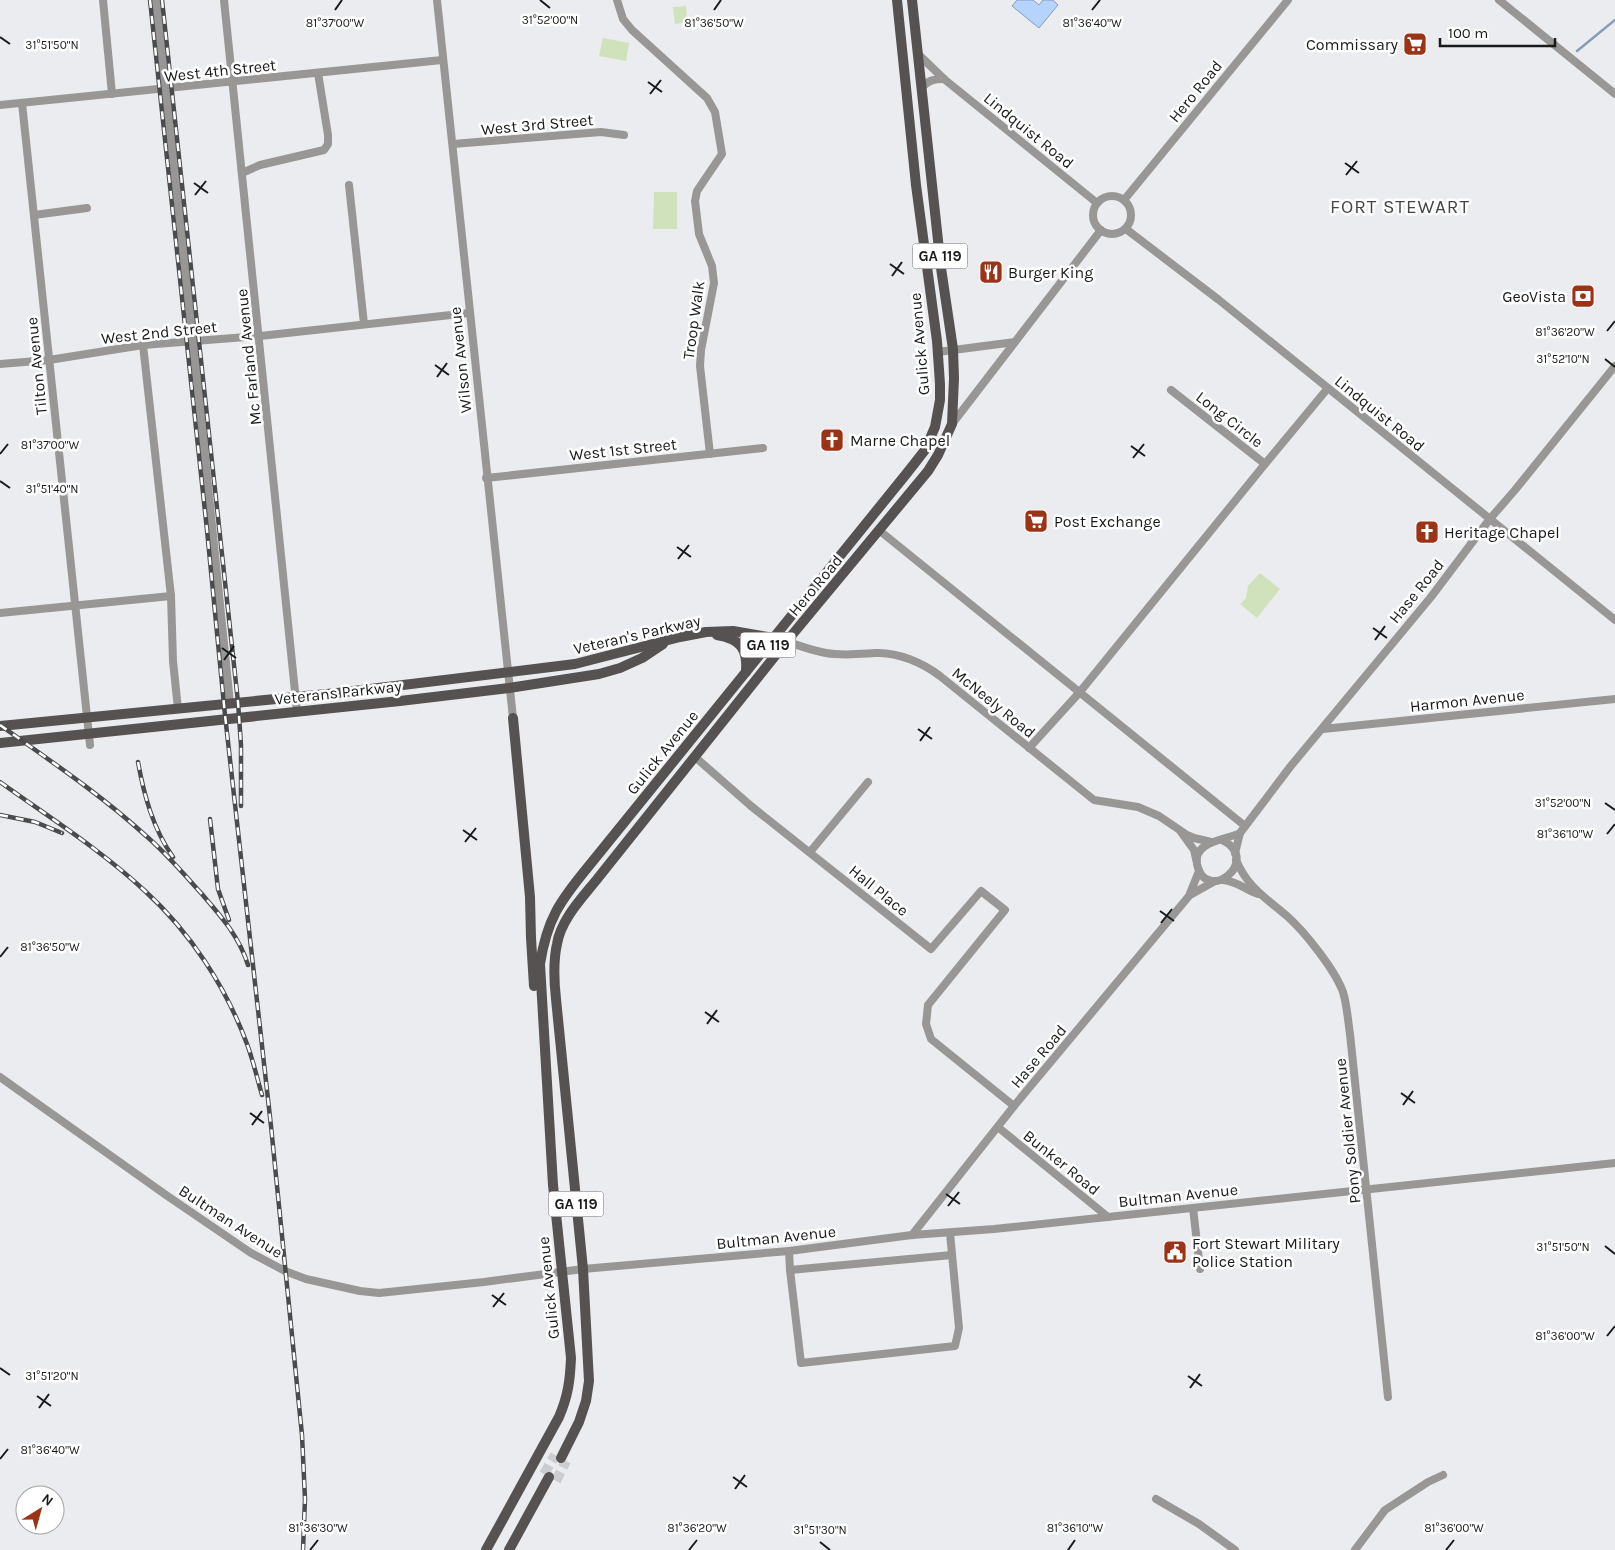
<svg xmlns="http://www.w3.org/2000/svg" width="1615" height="1550" viewBox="0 0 1615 1550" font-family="Karla,sans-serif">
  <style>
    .green { fill: #cfe2bb }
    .water { fill: #b5d3fd; stroke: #869cb9 }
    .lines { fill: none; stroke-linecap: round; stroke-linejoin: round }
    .stream { stroke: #869cb9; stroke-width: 2.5 }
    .major-tunnel { stroke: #cbcccf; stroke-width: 10; stroke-dasharray: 10 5; stroke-linecap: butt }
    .minor { stroke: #989796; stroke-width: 8 }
    .major { stroke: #555251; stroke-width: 10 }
    .rail-casing { stroke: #4a4b4d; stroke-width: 4.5 }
    .rail { stroke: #fff; stroke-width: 2.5; stroke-dasharray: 8; stroke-linecap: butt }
    .ticks { fill: none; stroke: #191a1b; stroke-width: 2 }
    .labels { text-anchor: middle; stroke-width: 5; stroke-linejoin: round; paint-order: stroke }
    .shield { fill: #fff; stroke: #5e5f5f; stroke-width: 1 }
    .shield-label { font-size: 15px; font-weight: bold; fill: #191a1b }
    .poi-label { font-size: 16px; fill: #191a1b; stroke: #fff; text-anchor: start }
    .street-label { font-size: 16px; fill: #191a1b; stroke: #fff }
    .quarter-label { font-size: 19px; letter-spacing: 1px; fill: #434547; stroke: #fff }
    .ticks-label { font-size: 12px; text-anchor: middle; fill: #191a1b; stroke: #fff; stroke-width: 5; stroke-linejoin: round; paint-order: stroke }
  </style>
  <rect width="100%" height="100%" fill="#eaecef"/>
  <g class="green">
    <path d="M686 6 687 22 675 24 673 7Z"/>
    <path d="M603 38 629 43 626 61 599 56Z"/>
    <path d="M654 192H677V229H653Z"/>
    <path d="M1260 573 1280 589 1257 618 1240 604 1246 598 1248 586Z"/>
  </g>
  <path class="water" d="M1017 0H1033L1039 5 1043 0H1053L1058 5 1039 28 1012 6Z"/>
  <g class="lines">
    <path class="stream" d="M1577 51 1615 20"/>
    <g class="major-tunnel">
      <path d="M544 1474 555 1455"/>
      <path d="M556 1481 566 1461"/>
    </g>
    <g class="minor">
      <path d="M103 0 112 94"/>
      <path d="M156 0 200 407 230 703"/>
      <path d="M224 0 297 711"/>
      <path d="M437 0 513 718"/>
      <path d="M617 0 623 19 632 30 707 98 715 112 722 154 697 191 695 201 699 234 712 266 714 283 701 350 700 366 710 454"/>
      <path d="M1499 0 1615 94"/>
      <path d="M918 54 944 79 1097 203"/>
      <path d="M922 87C929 80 934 79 944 79"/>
      <path d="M22 103 90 745"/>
      <path d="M0 105 442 60"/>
      <path d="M453 144 601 132 624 135"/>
      <path d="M242 173 260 165 324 150 328 144V135L318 73"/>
      <path d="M349 185 364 324"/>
      <circle cx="1112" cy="215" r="19"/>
      <path d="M1124 200 1288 0"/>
      <path d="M34 215 87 208"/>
      <path d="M1126 229 1219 300 1615 620"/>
      <path d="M143 345 171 596 173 661 178 709"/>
      <path d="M938 352 1015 342"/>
      <path d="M0 364 49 360 143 345 260 336 469 313"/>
      <path d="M1171 390 1265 464 1328 388"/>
      <path d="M952 424 1101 230"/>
      <path d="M486 478 763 448"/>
      <path d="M880 531 1245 826"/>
      <path d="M0 613 171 596"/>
      <path d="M774 638C791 642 808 650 826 653 843 656 859 654 876 653 898 652 923 663 940 676L1094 800 1138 807 1159 816 1187 835 1194 838 1211 842"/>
      <path d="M1323 729 1615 699"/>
      <path d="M1029 748 1079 693 1265 464"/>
      <path d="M695 757 751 806 931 949 981 891 1005 910 928 1005 926 1024 931 1039 1014 1106"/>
      <path d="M1181 832 1194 850 1196 859"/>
      <path d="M1222 840C1263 860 1206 906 1197 864 1193 841 1226 840 1240 833"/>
      <path d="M810 852 868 782"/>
      <path d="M1235 853 1240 833 1290 767 1431 597 1489 520 1515 490 1615 366"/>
      <path d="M1236 860C1248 888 1265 897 1287 916 1305 932 1335 970 1343 992 1347 1005 1348 1021 1350 1034L1388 1397"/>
      <path d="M1223 880C1237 881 1246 890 1258 894"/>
      <path d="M1190 895 1215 881"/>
      <path d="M0 1077 166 1195 251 1253 285 1271 306 1279 360 1291 379 1293 484 1282 583 1269 789 1251 912 1235 994 1229 1615 1163"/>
      <path d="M999 1128 1108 1217"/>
      <path d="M1193 1208 1200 1269"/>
      <path d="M912 1235 1014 1106 1189 896 1199 871"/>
      <path d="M789 1251 790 1270 952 1255"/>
      <path d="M790 1270 801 1363 955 1346 959 1328 950 1233"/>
      <path d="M1156 1499 1199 1524 1235 1550"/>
      <path d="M1355 1550 1385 1510 1428 1482 1443 1475"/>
    </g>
    <g class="major">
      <path d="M717 635C740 639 748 648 746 672"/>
      <path d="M513 718 530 897 531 938 534 986"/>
      <path d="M0 726 337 693 575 664 680 637 706 632 733 631 774 638"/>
      <path d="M0 743 400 701 509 688 599 674 620 668 642 658 663 644"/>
      <path d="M561 1458 579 1422 586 1401 589 1381 583 1269 556 999C554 981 553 962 557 944 561 919 583 897 598 878L787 641 928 471 938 455 952 424 954 378 953 349 941 268 912 0"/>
      <path d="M486 1550 559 1417C568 1396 570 1381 571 1358L553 1185 540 964C547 919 560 901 588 867L907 473 925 450 935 427 940 400V384L937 341 916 185 897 0"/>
      <path d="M509 1550 549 1477"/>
    </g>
    <g class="rail-casing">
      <g id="rail">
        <path d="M150 0 207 530 225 715 271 1126 302 1435 305 1499 303 1550"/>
        <path d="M162 0 238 702 241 745V806"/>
        <path d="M0 725C49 760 100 794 145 835 165 852 183 873 201 893 220 915 239 936 248 965"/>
        <path d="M138 762C144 795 153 829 173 857"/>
        <path d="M0 782C49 817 101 850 145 891 190 932 226 987 247 1044 253 1060 257 1078 262 1095"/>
        <path d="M0 815 35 822 62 833"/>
        <path d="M210 819 218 889 229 920"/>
      </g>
    </g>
    <use href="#rail" class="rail"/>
  </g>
  <path class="ticks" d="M540 0 550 8M335 10 342 0M714 10 721 0M1092 10 1100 0M0 37 10 44M648 82 662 92M650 94 661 80M1345 163 1359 173M1346 175 1357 161M194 183 208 193M195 195 206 181M890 264 904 274M892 276 902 262M1607 331 1615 321M1605 359 1615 367M435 365 449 375M437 377 447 363M1131 446 1145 456M0 454 8 444M1133 458 1144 444M0 481 10 488M677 547 691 557M678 559 689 545M1373 628 1387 638M1375 640 1385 626M222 648 236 658M224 660 234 646M918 729 932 739M920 741 930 727M1605 803 1615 810M463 830 477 840M1607 834 1615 824M465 842 476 828M1160 911 1174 921M1161 923 1172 909M0 957 8 947M705 1012 719 1022M707 1024 717 1010M1401 1093 1415 1103M1403 1105 1413 1091M250 1113 264 1123M252 1125 262 1111M946 1194 960 1204M948 1206 959 1192M1605 1246 1615 1254M492 1295 506 1305M493 1307 504 1293M1607 1336 1615 1326M0 1368 10 1375M1188 1376 1202 1386M1190 1388 1200 1374M37 1396 51 1406M39 1408 49 1394M0 1459 8 1449M733 1477 747 1487M735 1489 745 1475M820 1542 830 1550M310 1550 318 1540M689 1550 697 1540M1068 1550 1075 1540M1446 1550 1454 1540"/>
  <defs>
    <g id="supermarket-square" transform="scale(1.25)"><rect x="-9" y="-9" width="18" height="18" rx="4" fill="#9b3317" stroke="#fff"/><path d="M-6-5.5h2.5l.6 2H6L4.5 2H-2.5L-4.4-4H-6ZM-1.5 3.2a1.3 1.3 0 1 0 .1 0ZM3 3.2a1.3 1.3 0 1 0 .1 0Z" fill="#fff"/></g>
    <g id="restaurant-square" transform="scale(1.25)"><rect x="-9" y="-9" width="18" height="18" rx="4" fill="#9b3317" stroke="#fff"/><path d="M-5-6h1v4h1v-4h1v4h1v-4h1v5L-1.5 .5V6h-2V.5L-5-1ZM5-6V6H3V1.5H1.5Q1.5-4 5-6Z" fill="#fff"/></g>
    <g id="bank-square" transform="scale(1.25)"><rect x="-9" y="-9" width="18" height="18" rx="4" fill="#9b3317" stroke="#fff"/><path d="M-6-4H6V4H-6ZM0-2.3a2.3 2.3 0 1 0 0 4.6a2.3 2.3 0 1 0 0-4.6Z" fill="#fff"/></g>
    <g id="church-square" transform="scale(1.25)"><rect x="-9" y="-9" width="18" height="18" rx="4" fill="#9b3317" stroke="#fff"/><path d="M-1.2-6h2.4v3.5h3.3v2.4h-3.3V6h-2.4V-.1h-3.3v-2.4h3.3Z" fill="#fff"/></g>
    <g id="civic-square" transform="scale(1.25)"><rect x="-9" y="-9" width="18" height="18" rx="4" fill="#9b3317" stroke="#fff"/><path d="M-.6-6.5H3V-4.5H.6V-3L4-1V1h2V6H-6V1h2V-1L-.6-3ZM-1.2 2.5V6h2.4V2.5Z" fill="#fff"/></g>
  </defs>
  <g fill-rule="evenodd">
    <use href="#supermarket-square" x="1415" y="44"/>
    <use href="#restaurant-square" x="991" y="272"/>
    <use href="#bank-square" x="1583" y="296"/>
    <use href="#church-square" x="832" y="440"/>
    <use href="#supermarket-square" x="1036" y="521"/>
    <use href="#church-square" x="1427" y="532"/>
    <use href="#civic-square" x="1175" y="1252"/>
  </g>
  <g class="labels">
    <g class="shield">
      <rect x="912.5" y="243.5" width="55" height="25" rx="4"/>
      <rect x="740.5" y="632.5" width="55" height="25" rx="4"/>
      <rect x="548.5" y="1191.5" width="55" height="25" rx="4"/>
    </g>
    <g class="shield-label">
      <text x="940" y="261">GA 119</text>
      <text x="768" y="650">GA 119</text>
      <text x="576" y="1209">GA 119</text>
    </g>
    <g class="poi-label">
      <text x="1398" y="50" text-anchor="end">Commissary</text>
      <text x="1008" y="278">Burger King</text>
      <text x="1566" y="302" text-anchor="end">GeoVista</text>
      <text x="850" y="446">Marne Chapel</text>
      <text x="1054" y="527">Post Exchange</text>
      <text x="1444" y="538">Heritage Chapel</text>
      <text x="1192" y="1249">Fort Stewart Military<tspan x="1192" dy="18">Police Station</tspan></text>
    </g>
    <g class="street-label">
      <text transform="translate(220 70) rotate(-6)" y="6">West 4th Street</text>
      <text transform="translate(1195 91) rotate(-51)" y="6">Hero Road</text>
      <text transform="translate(537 124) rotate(-5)" y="6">West 3rd Street</text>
      <text transform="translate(1029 130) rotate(39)" y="6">Lindquist Road</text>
      <text transform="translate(693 320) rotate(-82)" y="6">Troop Walk</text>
      <text transform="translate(159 332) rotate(-6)" y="6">West 2nd Street</text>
      <text transform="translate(919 344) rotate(-95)" y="6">Gulick Avenue</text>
      <text transform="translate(248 357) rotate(-96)" y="6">Mc Farland Avenue</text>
      <text transform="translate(460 360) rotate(-96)" y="6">Wilson Avenue</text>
      <text transform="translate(36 366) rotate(-96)" y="6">Tilton Avenue</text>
      <text transform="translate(1380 413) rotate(39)" y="6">Lindquist Road</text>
      <text transform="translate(1230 419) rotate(38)" y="6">Long Circle</text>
      <text transform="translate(623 449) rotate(-6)" y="6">West 1st Street</text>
      <text transform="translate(815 585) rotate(-50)" y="6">Hero Road</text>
      <text transform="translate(1416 591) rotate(-51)" y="6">Hase Road</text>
      <text transform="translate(637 634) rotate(-13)" y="6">Veteran's Parkway</text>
      <text transform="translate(338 692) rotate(-6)" y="6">Veterans Parkway</text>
      <text transform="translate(1467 700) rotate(-6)" y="6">Harmon Avenue</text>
      <text transform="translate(994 702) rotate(39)" y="6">McNeely Road</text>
      <text transform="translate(662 752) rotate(-51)" y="6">Gulick Avenue</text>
      <text transform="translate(879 890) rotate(39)" y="6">Hall Place</text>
      <text transform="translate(1038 1056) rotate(-50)" y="6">Hase Road</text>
      <text transform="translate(1347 1131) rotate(-96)" y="6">Pony Soldier Avenue</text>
      <text transform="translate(1062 1162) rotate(39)" y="6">Bunker Road</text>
      <text transform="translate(1178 1195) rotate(-6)" y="6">Bultman Avenue</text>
      <text transform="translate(231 1221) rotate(33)" y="6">Bultman Avenue</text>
      <text transform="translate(776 1237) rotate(-6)" y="6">Bultman Avenue</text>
      <text transform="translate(548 1288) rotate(-96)" y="6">Gulick Avenue</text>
    </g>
    <g class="quarter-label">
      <text x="1400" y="213">FORT STEWART</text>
    </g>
  </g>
  <g class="ticks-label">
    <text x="550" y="24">31°52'00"N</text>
    <text x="335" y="27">81°37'00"W</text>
    <text x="714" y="27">81°36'50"W</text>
    <text x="1092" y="27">81°36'40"W</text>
    <text x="52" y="49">31°51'50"N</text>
    <text x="1565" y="336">81°36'20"W</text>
    <text x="1563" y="363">31°52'10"N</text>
    <text x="50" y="449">81°37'00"W</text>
    <text x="52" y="493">31°51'40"N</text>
    <text x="1563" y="807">31°52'00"N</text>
    <text x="1565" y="838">81°36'10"W</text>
    <text x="50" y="951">81°36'50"W</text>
    <text x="1563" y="1251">31°51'50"N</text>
    <text x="1565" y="1340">81°36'00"W</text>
    <text x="52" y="1380">31°51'20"N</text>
    <text x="50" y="1454">81°36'40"W</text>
    <text x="318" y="1532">81°36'30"W</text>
    <text x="697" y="1532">81°36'20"W</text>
    <text x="1075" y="1532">81°36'10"W</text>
    <text x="1454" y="1532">81°36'00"W</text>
    <text x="820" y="1534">31°51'30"N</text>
  </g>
  <g transform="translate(40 1510) rotate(37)"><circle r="24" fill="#ffffff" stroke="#a3a3a4"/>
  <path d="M0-4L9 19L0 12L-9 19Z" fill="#9b3317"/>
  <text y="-8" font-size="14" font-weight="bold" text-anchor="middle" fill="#191a1b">N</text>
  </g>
  <path d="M1440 38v8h115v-8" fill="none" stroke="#191a1b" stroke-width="2.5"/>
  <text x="1448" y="38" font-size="15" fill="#191a1b" stroke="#ffffff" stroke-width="4" paint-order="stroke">100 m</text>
</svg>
